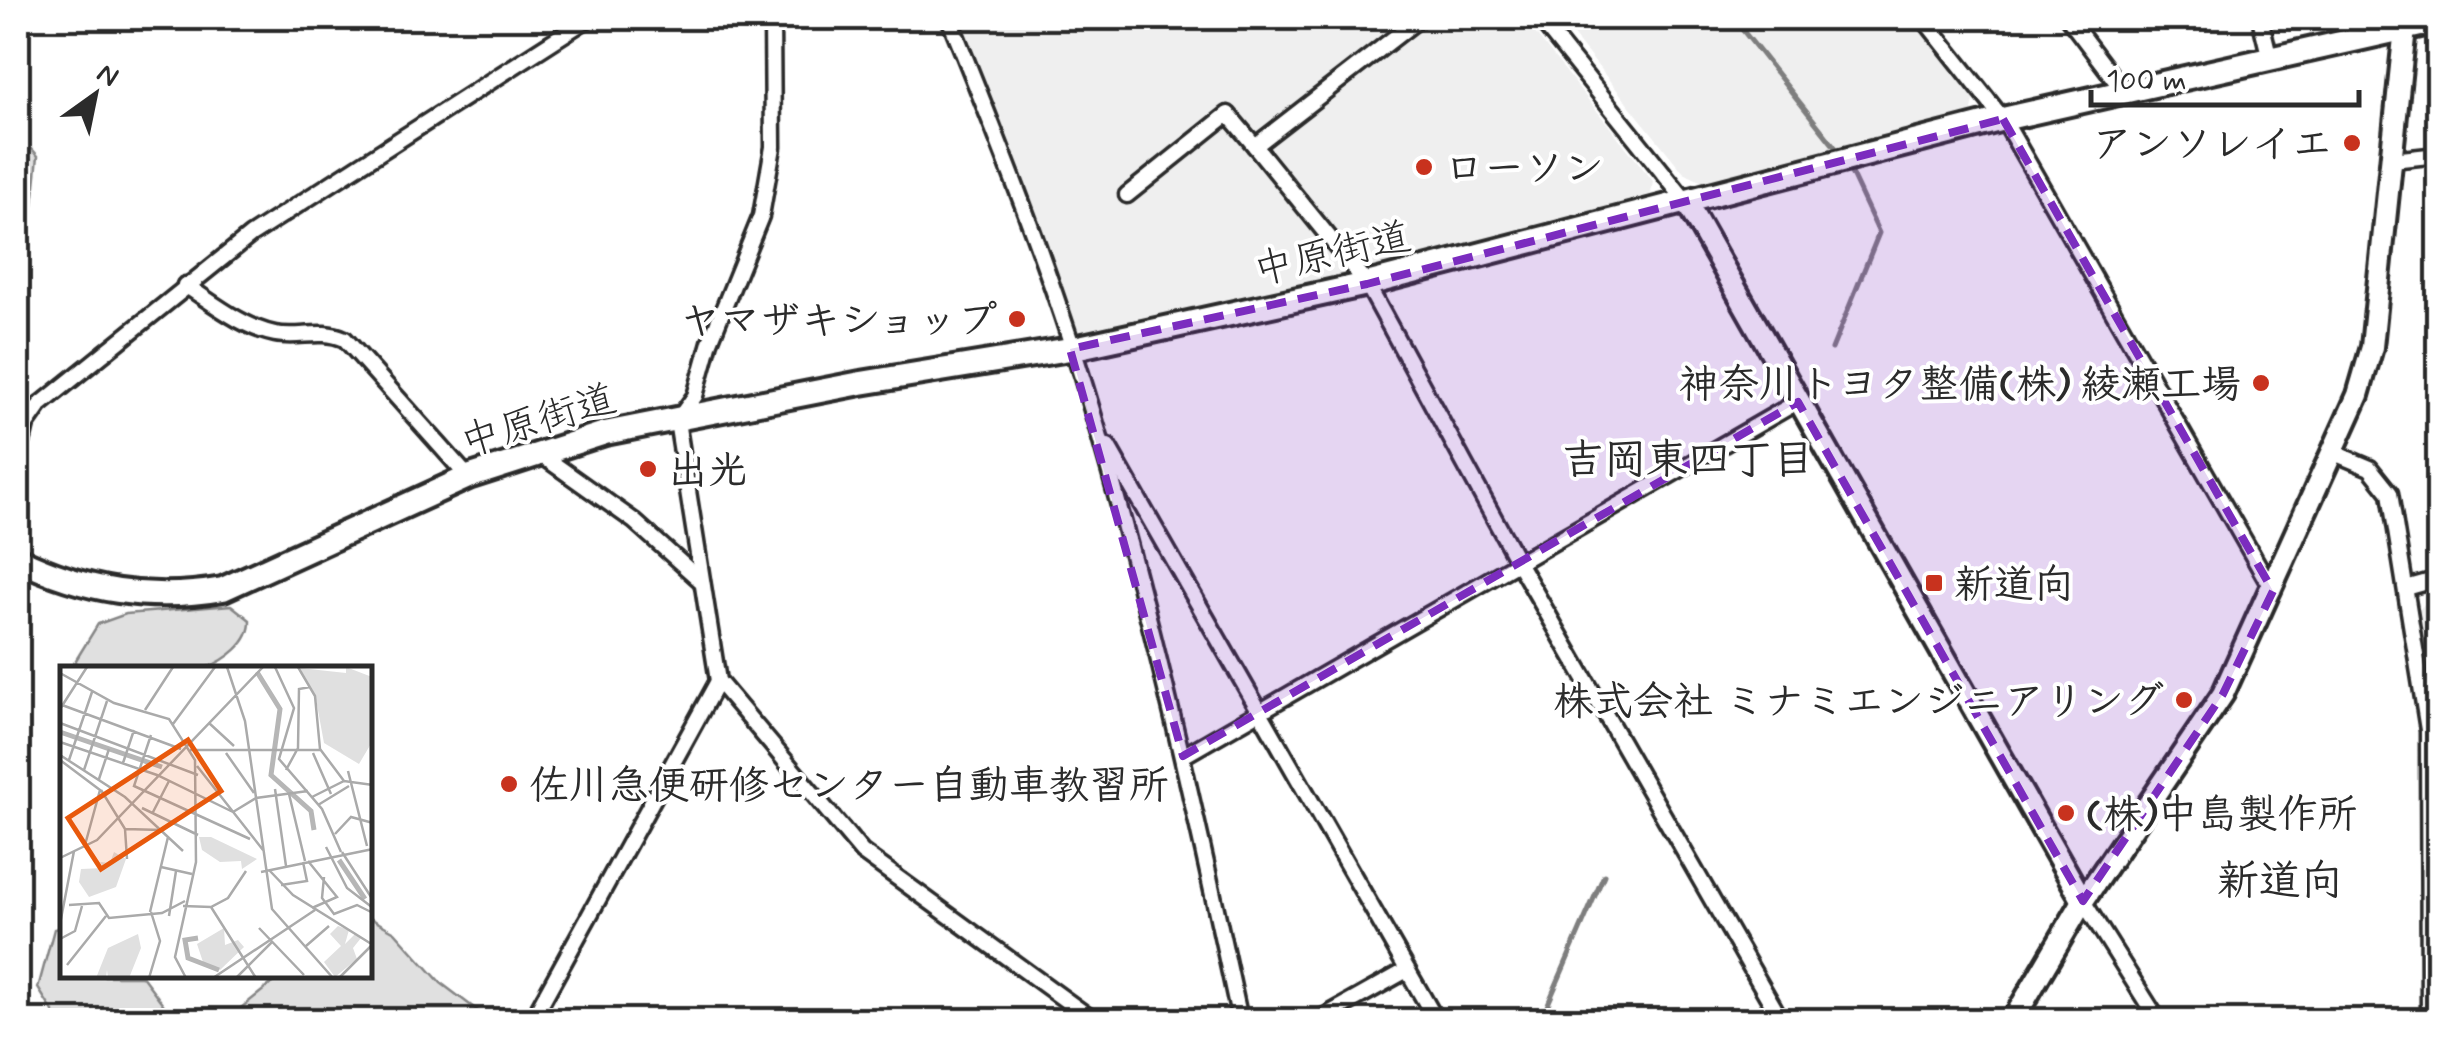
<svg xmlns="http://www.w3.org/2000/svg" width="2456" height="1038" viewBox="0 0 2456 1038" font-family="Mynerve,'Klee One',sans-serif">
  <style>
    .built { fill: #efefef }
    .green { fill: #e0e0e0; stroke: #868686; stroke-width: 2.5 }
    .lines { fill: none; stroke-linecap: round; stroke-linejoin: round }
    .stream { stroke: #7e7e7e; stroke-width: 5 }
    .street-casing { stroke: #2b2b2b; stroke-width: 21 }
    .secondary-casing { stroke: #2b2b2b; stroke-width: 28 }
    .primary-casing { stroke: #2b2b2b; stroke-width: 30 }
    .street { stroke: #fff; stroke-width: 14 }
    .secondary { stroke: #fff; stroke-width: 20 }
    .primary { stroke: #fff; stroke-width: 22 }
    .marked { fill: #7b2cbf; fill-opacity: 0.2; stroke: #7b2cbf; stroke-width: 8; stroke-dasharray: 20 12; stroke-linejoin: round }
    .poi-dot { fill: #c8321e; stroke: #fff; stroke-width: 4 }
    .labels { text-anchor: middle; stroke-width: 8; stroke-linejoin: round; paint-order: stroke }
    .poi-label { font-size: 40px; font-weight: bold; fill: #2b2b2b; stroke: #fff; text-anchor: start }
    .street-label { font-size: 40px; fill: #2b2b2b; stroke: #fff }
    .neighbourhood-label { font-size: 42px; font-weight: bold; fill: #2b2b2b; stroke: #fff }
    .inset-river { fill: none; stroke: #b6b6b6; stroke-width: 5 }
    .inset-road { fill: none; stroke: #aaa; stroke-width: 2.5 }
    .view { fill: #e8590c; fill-opacity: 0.15; stroke: #e8590c; stroke-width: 5 }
    .inset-edge { fill: none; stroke: #2b2b2b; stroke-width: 5 }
  </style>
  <rect width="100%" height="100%" fill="#fff"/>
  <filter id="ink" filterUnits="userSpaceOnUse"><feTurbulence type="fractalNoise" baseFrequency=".01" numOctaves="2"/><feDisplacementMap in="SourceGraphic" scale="20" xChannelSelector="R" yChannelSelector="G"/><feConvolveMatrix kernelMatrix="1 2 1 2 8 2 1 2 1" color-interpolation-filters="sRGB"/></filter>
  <g filter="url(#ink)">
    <g class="built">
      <path d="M952 18H1523L1653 181 1651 194 1349 279 1073 337Z"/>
      <path d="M1559 18H1914L1975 96 1971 115 1706 184 1684 173Z"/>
      <path d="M2438 588V712L2420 609Z"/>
    </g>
    <g class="green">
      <path d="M18 148 32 149 38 156 26 274H18Z"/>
      <path d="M231 605 250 620C251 643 226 660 206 668 190 674 95 668 71 668L98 624 126 614Z"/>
      <path d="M370 918 395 932 441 983 490 1020H226L281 976H370Z"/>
      <path d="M62 927V976H142L175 1020H58L38 988 54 929Z"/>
    </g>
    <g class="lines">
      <g class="stream">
        <path d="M1733 18 1835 147"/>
        <path d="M1832 349 1879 233 1851 173"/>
        <path d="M1810 402 1816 388"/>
        <path d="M1541 1020 1604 875"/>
      </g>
      <g class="street-casing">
        <g id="street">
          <path d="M772 18 773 147 761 216 710 342 695 396 677 421 718 681 862 852 1093 1020"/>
          <path d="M949 18C1004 153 1058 290 1098 431 1154 625 1198 823 1240 1020"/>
          <path d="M1420 18 1255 146 1367 284 1519 564 1781 1020"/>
          <path d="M1539 18 1685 200"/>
          <path d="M1923 18 2003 119 2273 591"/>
          <path d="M2068 18 2124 92"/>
          <path d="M2260 18 2270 59"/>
          <path d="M2392 160 2438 155"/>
          <path d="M1127 195 1228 114 1255 146"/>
          <path d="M185 285C213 303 242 327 275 334 300 339 320 328 345 339L468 477"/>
          <path d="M1108 446 1436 1020"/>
          <path d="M537 452 634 521 700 580"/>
          <path d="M2332 452 2370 468 2390 493 2428 730 2429 1020"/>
          <path d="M18 460 26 425 40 405 251 235 589 18"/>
          <path d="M2406 588 2438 579"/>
          <path d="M1183 756 1797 402"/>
          <path d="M2083 901 2158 1020"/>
          <path d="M532 1020 718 681"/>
          <path d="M1318 1020 1407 970"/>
        </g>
      </g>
      <g class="secondary-casing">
        <g id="secondary">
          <path d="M1685 200 2083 901"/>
          <path d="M2013 1020 2083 901 2223 694 2358 395 2372 347 2406 18"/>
        </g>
      </g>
      <g class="primary-casing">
        <path id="primary" d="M18 559C84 591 150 602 223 589L468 477 605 433 861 383 1070 349 1367 284 2003 119 2438 21"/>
      </g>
      <use href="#street" class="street"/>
      <use href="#secondary" class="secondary"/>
      <use href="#primary" class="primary"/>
    </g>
  </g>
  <path class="marked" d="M2003 119 2273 591 2223 694 2083 901 1798 402 1183 756 1070 349 1367 284Z"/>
  <g class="poi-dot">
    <circle cx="2352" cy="143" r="10"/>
    <circle cx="1424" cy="167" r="10"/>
    <circle cx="1017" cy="319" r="10"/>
    <circle cx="2261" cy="383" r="10"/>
    <circle cx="648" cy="469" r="10"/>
    <rect x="1924" y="573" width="20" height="20" rx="5"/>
    <circle cx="2184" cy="700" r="10"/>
    <circle cx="509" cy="784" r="10"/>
    <circle cx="2066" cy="813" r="10"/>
  </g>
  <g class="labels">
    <g class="poi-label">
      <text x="2332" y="157" text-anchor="end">アンソレイエ</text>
      <text x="1444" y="181">ローソン</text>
      <text x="997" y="333" text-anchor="end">ヤマザキショップ</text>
      <text x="2241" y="397" text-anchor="end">神奈川トヨタ整備(株) 綾瀬工場</text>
      <text x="668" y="483">出光</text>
      <text x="1954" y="597">新道向</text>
      <text x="2164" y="714" text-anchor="end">株式会社 ミナミエンジニアリング</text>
      <text x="529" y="798">佐川急便研修センター自動車教習所</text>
      <text x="2086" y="827">(株)中島製作所</text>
    </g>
    <g class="street-label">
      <text transform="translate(1332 252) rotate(-13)" y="14">中原街道</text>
      <text transform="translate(538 419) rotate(-17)" y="14">中原街道</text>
    </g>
    <g class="neighbourhood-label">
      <text x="1688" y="473">吉岡東四丁目</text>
      <text x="2280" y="894">新道向</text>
    </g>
  </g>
  <g transform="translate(60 666)">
    <rect width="312" height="312" fill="#fff"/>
    <path d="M286 1 312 11V76L299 98 264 77 255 28 240 2 286 7ZM139 171H151L197 193 182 203 181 195 160 196 142 184ZM54 186 66 193 56 221 29 231 19 216 21 203 44 202 40 196 50 197ZM278 260 289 264 285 278 295 268 301 272 293 282 297 293 275 311 264 296 281 280 270 268ZM164 262 165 279 178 274 184 281 160 304 143 296 137 278ZM78 268 81 282 69 312H48L47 304 46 312H36L48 282Z" fill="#e0e0e0"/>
    <path class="inset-river" d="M197 6 220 43 211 109 251 145 254 164M0 66 102 101M279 194 305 233M138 272 125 274 128 292 159 304"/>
    <path class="inset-road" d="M167 1 185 55 212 243 273 312M215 1 234 42 219 93 262 143 281 186M238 1 255 30 260 83 284 115M0 7 54 37 109 53 135 94 136 196 115 291 126 312M2 39 121 83M0 43 27 1M85 44 113 1M0 57 138 109M149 57 174 80M113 58 155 1M91 69 74 120 190 173M0 76 97 109 173 146M130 84H260M166 87 194 127M253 87 271 128M0 89 65 131 123 185M0 94 40 124 25 179M9 94 32 26M63 97 74 64M137 100 203 184M24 104 47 35M226 104 238 82 239 23 250 21M288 105 307 180M39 113 49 83M215 123 226 200M41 124 65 163 102 164M229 128 245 195M252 131 284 115 313 119M258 139 289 120M82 142 138 169M173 146 196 132 248 125M92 148 109 115M65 163 67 193M275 168 291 151 313 157M266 181 287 222 313 242M282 186 313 234M0 192 37 174 203 1M248 195 277 231 252 242M101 201 132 208M210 205 233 229 313 279M201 206 313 183M264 211 262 232 274 248 297 239 313 247M221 219 247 215 243 196M9 239 39 237 49 252 102 247 125 235M123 240 151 241 168 232 186 205M151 241 196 312M90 246 108 171M109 250 116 205M0 258 14 185M199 262 244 309M0 273 15 265 22 240M246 280 269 260M7 299 46 250M89 312 100 275 91 246M153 312 255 244M176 312 212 276M279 312 312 279"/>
    <path class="view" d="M128 74 161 125 41 203 8 152Z"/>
    <rect width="312" height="312" class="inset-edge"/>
  </g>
  <rect width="2456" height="1038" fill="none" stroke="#fff" stroke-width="60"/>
  <rect x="30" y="30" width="2396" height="978" fill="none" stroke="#2b2b2b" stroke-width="4" filter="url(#ink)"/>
  <g transform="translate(95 95) rotate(33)" stroke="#ffffff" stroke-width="8" paint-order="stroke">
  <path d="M0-8L18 38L0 25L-18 38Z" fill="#2b2b2b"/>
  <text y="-15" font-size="28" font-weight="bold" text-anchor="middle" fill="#2b2b2b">N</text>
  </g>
  <path d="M2091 90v15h268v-15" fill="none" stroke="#2b2b2b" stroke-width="5"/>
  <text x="2106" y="90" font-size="30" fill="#2b2b2b" stroke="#ffffff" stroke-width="8" paint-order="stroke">100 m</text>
</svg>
